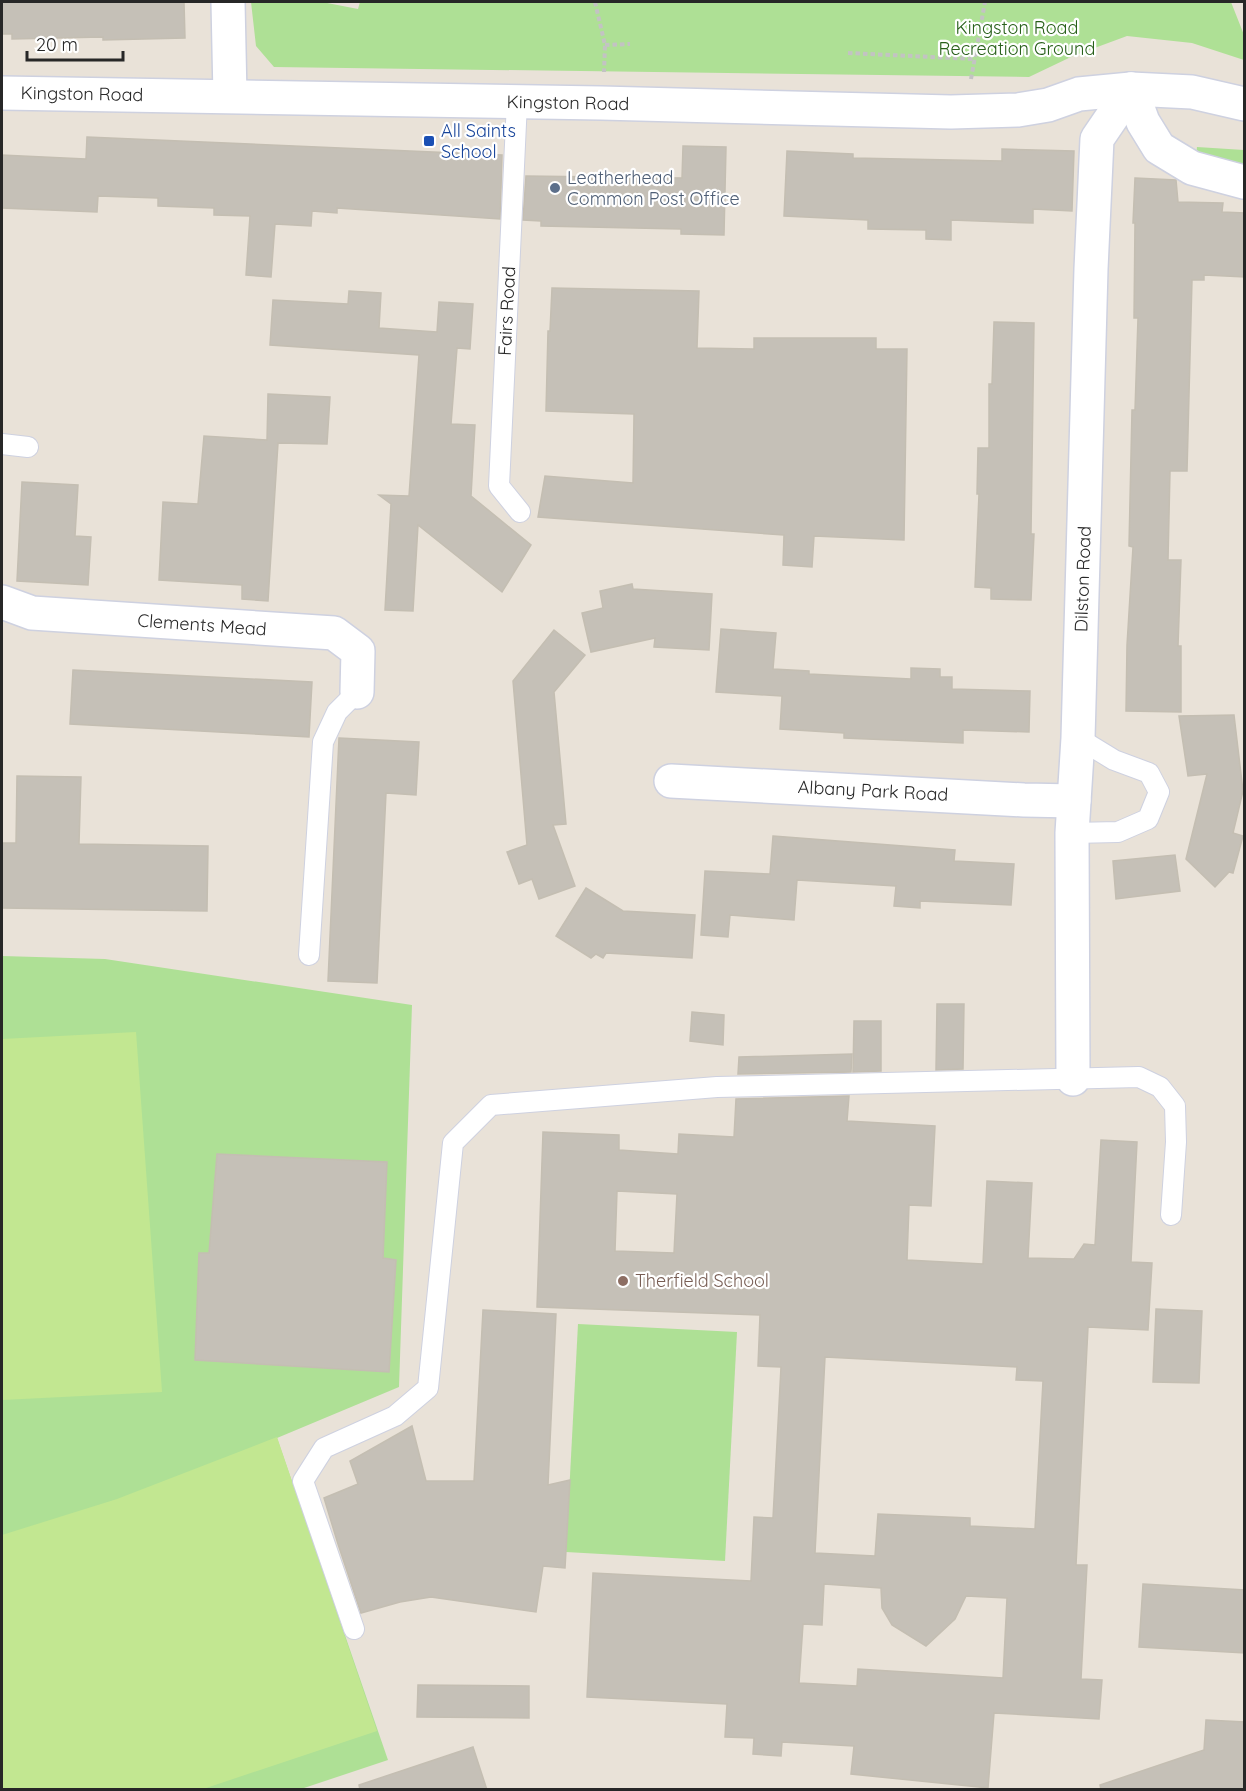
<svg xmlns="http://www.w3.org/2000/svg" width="1246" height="1791" viewBox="0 0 1246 1791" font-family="Quicksand,sans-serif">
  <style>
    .green { fill: #aee095 }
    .pitch { fill: #c2e791 }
    .building { fill: #c5c0b7; stroke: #c4beb2; stroke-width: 1.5; fill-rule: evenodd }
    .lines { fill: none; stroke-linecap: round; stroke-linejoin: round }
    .lane-casing { stroke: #ced1e0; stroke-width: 22 }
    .street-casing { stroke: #ced1e0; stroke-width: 36 }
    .secondary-casing { stroke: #ced1e0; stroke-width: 36 }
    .path { stroke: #c3c3c3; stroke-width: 4; stroke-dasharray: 4.5 3; stroke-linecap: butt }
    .lane { stroke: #fff; stroke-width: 20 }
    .street { stroke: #fff; stroke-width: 33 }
    .secondary { stroke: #fff; stroke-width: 33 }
    .transit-dot { fill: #1a4fb4; stroke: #fff; stroke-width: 2 }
    .service-dot { fill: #5c6f8a; stroke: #fff; stroke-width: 2 }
    .education-dot { fill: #8d6e63; stroke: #fff; stroke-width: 2 }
    .labels { text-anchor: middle; stroke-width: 4.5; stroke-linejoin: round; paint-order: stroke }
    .park-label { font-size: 18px; fill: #28601a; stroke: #fff }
    .street-label { font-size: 18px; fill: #272727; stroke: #fff }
    .transit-label { font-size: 18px; fill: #164399; stroke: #fff; text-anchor: start }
    .service-label { font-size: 18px; fill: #4e5e75; stroke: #fff; text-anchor: start }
    .education-label { font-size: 18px; fill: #785e54; stroke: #fff; text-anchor: start }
  </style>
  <rect width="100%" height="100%" fill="#e9e2d8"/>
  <g class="green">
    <path d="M251 2H322L358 9 360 2H1231L1244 35V60L1192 43 1127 36 1073 56 1029 77 274 67 256 46Z"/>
    <path d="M1197 147 1244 150V169L1196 157Z"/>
    <path d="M2 956 105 959 412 1005 399 1387 277 1438 388 1760 301 1789 2 1790Z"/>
    <path d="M578 1324 737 1332 725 1561 566 1552Z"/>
  </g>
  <g class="pitch">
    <path d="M136 1032 162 1392 2 1400V1039Z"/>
    <path d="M277 1437 377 1731 203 1789H2V1535L117 1499Z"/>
  </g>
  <g class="building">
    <path d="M2 2H184L185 38 103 40V37L12 39V34H2Z"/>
    <path d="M87 137 502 155 500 219 337 208V213L312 211 311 226 275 224 271 277 246 275 250 216 214 215V208L158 206V198L98 196 97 212 2 208V155L86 159Z"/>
    <path d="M683 146 726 147 724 235 681 234V229L541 226V221L523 220 526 176 682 178Z"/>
    <path d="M1002 149 1074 151 1072 211 1033 209V223L951 220V240L926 239V230L868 229V220L784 216 787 151 853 154V158L1002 161Z"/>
    <path d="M1135 178 1176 180 1178 202 1223 203 1222 212 1245 213V277L1204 275V280H1192L1187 471H1170L1168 560H1181L1178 646H1181V712L1126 711 1127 645 1133 547 1129 546 1132 410H1135L1138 318H1134L1135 223H1133Z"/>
    <path d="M552 288 699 291 697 348 754 349V338H876V349H907L904 540 814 536 812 567 783 565 784 535 538 517 545 476 633 483 634 414 546 411 548 331H550Z"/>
    <path d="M349 291 381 293 379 328 437 332 439 302 473 304 470 349 457 348 451 424 475 425 471 496 531 545 502 592 418 525 413 611 385 610 391 504 379 495 409 496 419 355 270 345 273 300 348 304Z"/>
    <path d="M994 322 1034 323 1031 534H1034L1031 600 991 599V588L975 587 979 494H977L978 448H989V384H992Z"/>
    <path d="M268 394 330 397 327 444 278 443 268 601 242 599V585L159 580 163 502 198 504 204 436 267 440Z"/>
    <path d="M22 482 78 485 75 536 91 537 88 585 17 581Z"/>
    <path d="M632 584 633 589 712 594 709 650 654 647 655 638 591 652 582 613 603 608 600 591Z"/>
    <path d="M721 629 776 633 773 669 809 671V674L911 679V668L940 669V677H952V689L1030 691 1029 732 963 730V743L844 738V733L780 729 782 696 716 692Z"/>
    <path d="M554 630 585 655 554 692 566 824 553 825 575 886 539 899 532 879 519 884 507 852 527 845 513 681Z"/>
    <path d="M73 670 312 682 309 737 70 724Z"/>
    <path d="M1234 715 1243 791 1233 833 1243 836 1233 873 1229 872 1215 887 1186 859 1207 774 1188 776 1179 716Z"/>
    <path d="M339 738 419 742 416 795 386 793 377 983 328 981Z"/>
    <path d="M17 776 81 777 79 844 208 846 207 911 2 908V843H16Z"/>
    <path d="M773 836 955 850 954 861 1014 864 1011 905 920 901V908L894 906 896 886 797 880 794 920 730 915 728 937 701 935 705 871 770 874Z"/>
    <path d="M1175 855 1180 891 1116 899 1113 861Z"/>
    <path d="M586 888 623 911 695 915 692 958 606 953 603 958 596 954 591 958 556 936Z"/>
    <path d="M937 1004H964L963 1069 936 1070Z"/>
    <path d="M692 1012 724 1015 723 1045 690 1041Z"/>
    <path d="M854 1021H881V1071L853 1072Z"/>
    <path d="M852 1054 851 1072 738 1074 739 1057Z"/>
    <path d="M849 1096 847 1121 935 1126 931 1206 909 1205 907 1260 983 1264 987 1181 1032 1183 1028 1258 1074 1259 1084 1244 1095 1245 1101 1140 1137 1142 1131 1262 1152 1263 1148 1330 1088 1327 1076 1565H1087L1081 1679 1102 1680 1099 1719 994 1713 988 1788 851 1774 854 1746 782 1742 781 1756 753 1754 754 1738 725 1737 727 1704 587 1697 593 1573 751 1581 754 1517 773 1518 781 1367 758 1366 760 1315 537 1307 543 1132 619 1135V1150L678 1154 679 1134 734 1137 736 1099ZM617 1191 677 1194 674 1253 615 1251ZM825 1357 1017 1367 1016 1380 1043 1381 1035 1529 970 1526V1518L878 1514 875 1556 815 1553ZM824 1584 881 1588 882 1608 892 1625 926 1646 955 1619 966 1596 1007 1598 1003 1678 858 1669 857 1686 799 1683 803 1624 822 1625Z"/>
    <path d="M217 1154 387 1162 383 1258 396 1260 389 1372 195 1360 199 1253H209Z"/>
    <path d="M1156 1309 1202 1311 1199 1383 1153 1382Z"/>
    <path d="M483 1310 556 1314 548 1485 570 1480 565 1568 543 1566 536 1612 431 1597 400 1602 361 1613 338 1544 324 1498 358 1484 350 1461 412 1426 426 1481H474Z"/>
    <path d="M1143 1584 1245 1590V1653L1139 1647Z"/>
    <path d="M418 1685 529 1686V1718L417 1717Z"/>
    <path d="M1206 1720 1245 1722V1790H1101L1100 1785 1204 1750Z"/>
    <path d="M473 1747 487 1790H360L359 1785Z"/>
  </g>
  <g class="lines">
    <g class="lane-casing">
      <g id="lane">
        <path d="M517 102 499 486 520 512"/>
        <path d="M2 444 28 447"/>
        <path d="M1072 833 1118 832 1148 819 1159 792 1149 773 1114 760 1078 738"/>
        <path d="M309 955 323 742 337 712 357 692"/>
        <path d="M354 1629 303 1481 324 1448 395 1416 428 1388 453 1143 491 1105 717 1087 1139 1077 1160 1087 1175 1106 1176 1142 1171 1215"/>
      </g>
    </g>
    <g class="street-casing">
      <g id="street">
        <path d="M228 2 230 96"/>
        <path d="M1131 89 1143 122 1159 148 1192 168 1244 182"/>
        <path d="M2 602 32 613 334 633 358 651 357 692"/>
        <path d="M671 781 1024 800 1074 801"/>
        <path d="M1073 1079 1072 833 1078 738 1091 269 1097 139 1131 89"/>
      </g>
    </g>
    <g class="secondary-casing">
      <path id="secondary" d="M2 93 601 103 951 112 1018 110 1048 105 1079 94 1131 89 1192 92 1244 104"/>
    </g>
    <g class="path">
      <path d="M595 2 605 45 604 72"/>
      <path d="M605 45 630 44"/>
      <path d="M848 53 974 59"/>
      <path d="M971 79 985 2"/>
    </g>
    <use href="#lane" class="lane"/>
    <use href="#street" class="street"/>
    <use href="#secondary" class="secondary"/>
  </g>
  <rect class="transit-dot" x="423" y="135" width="12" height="12" rx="3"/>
  <circle class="service-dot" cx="555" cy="188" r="6"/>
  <circle class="education-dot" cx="623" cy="1281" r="6"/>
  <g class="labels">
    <g class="park-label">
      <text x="1017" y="34">Kingston Road<tspan x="1017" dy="21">Recreation Ground</tspan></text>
    </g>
    <g class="street-label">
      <text transform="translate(82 94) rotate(1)" y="6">Kingston Road</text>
      <text transform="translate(568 103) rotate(1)" y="6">Kingston Road</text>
      <text transform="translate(507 311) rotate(-87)" y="6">Fairs Road</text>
      <text transform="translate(1083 579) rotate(-88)" y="6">Dilston Road</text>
      <text transform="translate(202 625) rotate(4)" y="6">Clements Mead</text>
      <text transform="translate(873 791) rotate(3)" y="6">Albany Park Road</text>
    </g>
    <g class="transit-label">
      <text x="441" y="137">All Saints<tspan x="441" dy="21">School</tspan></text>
    </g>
    <g class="service-label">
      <text x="567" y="184">Leatherhead<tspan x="567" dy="21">Common Post Office</tspan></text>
    </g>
    <g class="education-label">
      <text x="635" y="1287">Therfield School</text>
    </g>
  </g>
  <rect width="1246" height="1791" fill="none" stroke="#272727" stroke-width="6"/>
  <path d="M27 51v9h96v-9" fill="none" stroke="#272727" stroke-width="3"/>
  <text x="36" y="51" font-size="18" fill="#272727" stroke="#ffffff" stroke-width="4.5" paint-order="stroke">20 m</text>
</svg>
